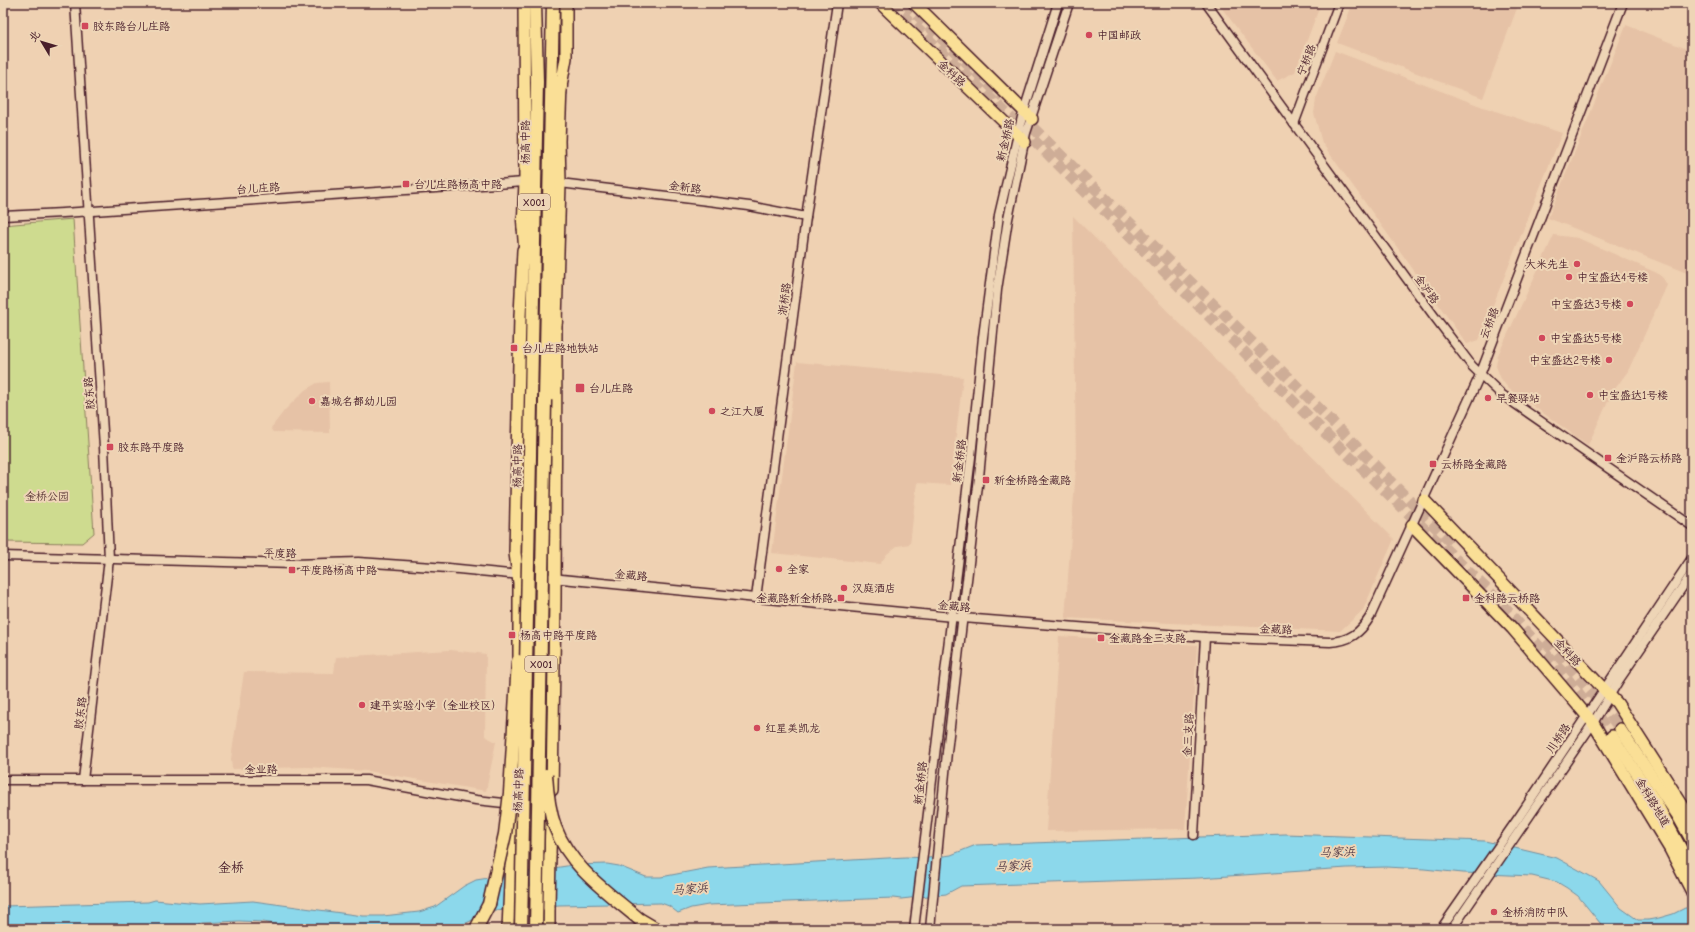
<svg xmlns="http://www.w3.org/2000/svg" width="1695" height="932" viewBox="0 0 1695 932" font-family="'Comic Neue','LXGW WenKai TC',sans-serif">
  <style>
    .built { fill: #e6c2a6 }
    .green { fill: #cedb8f; stroke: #8c7d5d }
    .water { fill: #8cd8eb; stroke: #728e9e }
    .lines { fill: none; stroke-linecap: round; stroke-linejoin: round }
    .major-tunnel { stroke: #cead97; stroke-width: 11; stroke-dasharray: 11 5.5; stroke-linecap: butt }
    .minor-casing { stroke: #4a1f2b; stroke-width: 11 }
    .major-casing { stroke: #4a1f2b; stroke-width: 14 }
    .highway-casing { stroke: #4a1f2b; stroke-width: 15 }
    .minor { stroke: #eed5b6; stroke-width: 8 }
    .major { stroke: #fadf96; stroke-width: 11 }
    .highway { stroke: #fadf96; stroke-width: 12 }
    .major-bridge-casing { stroke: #4a1f2b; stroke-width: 14; stroke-linecap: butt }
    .highway-bridge-casing { stroke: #4a1f2b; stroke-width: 15; stroke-linecap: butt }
    .major-bridge { stroke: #fadf96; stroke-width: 11 }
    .highway-bridge { stroke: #fadf96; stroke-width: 12 }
    .poi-dot { fill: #d1495b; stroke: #eed5b6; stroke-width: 1.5 }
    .labels { text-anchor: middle; stroke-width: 4; stroke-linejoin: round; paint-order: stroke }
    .shield { fill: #eed5b6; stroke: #7b5655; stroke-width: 1 }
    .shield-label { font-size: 10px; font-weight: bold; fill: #4a1f2b }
    .poi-label { font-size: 11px; fill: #4a1f2b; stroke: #eed5b6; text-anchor: start }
    .street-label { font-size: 11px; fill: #4a1f2b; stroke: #eed5b6 }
    .park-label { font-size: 11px; fill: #5e3b3a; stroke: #eed5b6 }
    .water-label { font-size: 12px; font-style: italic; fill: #543b48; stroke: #eed5b6 }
    .quarter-label { font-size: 13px; fill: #4a1f2b; stroke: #eed5b6 }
  </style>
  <rect width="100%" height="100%" fill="#efd1b2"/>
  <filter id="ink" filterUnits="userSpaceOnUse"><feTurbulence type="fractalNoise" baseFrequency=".025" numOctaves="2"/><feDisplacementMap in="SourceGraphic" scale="8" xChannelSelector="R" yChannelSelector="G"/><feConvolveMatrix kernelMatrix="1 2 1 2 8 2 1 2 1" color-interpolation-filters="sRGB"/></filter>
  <g filter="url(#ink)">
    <g class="built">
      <path d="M1218 3H1321L1295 72 1277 81Z"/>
      <path d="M1353 3H1519L1483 98 1337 43Z"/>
      <path d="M1626 25 1692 51V275L1548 218Z"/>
      <path d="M1335 51 1483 107 1562 133 1479 340 1467 344 1322 143 1314 113 1316 99Z"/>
      <path d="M1073 216 1394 539 1363 610 1340 631 1065 618 1076 468Z"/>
      <path d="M1554 235 1578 238 1657 273 1663 278 1667 285 1628 371 1612 393 1588 445 1509 389 1501 379 1496 366 1498 355Z"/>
      <path d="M797 362 963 377 950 485 917 483 910 544 897 546 887 554 880 564 772 553Z"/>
      <path d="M329 382 330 433 274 432 271 428 284 411 305 390 317 383Z"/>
      <path d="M1059 636 1197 645 1185 829 1046 831Z"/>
      <path d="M450 650 486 654 485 736 496 742 486 791 367 771 308 767 232 769 231 759 244 672 334 673 336 657Z"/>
    </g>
    <path class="green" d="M73 219 94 533 82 543 3 542V225Z"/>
    <path class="water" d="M1285 834 1485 841 1557 858 1599 881 1621 908 1638 920H1648L1659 918 1673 914 1685 908H1692V929H1605L1578 896 1567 888 1557 882 1532 876 1463 873 1424 869 1386 867 1347 868 1199 878 961 886 946 894 901 899 893 898 708 905 691 908 678 913 669 906 661 903 559 905 495 910 453 929H303L263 922 239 921 202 923 191 929H3V906L148 902 155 900 200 904 253 901 363 916H383L419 912 435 907 464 886 476 880 573 865 607 864 619 866 646 877H661L708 868 906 857 928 858 951 855 976 845Z"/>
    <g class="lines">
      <g class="major-tunnel">
        <path d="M890 3 1020 126 1315 423 1496 598 1563 673 1612 736"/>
        <path d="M905 3 1003 98"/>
        <path d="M1021 116 1302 391 1453 545"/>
        <path d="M1545 641 1603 706 1620 729"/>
      </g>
      <g class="minor-casing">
        <g id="minor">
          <path d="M75 3 104 447 109 559 83 780"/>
          <path d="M1206 3 1434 316 1472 366 1501 394 1692 526"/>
          <path d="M1294 124 1339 3"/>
          <path d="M560 183 749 206 806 217"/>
          <path d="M3 216 63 213 525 182"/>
          <path d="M3 556 294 564 358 562 448 568 963 618 1205 637 1330 642C1350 641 1360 633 1370 617L1480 375 1623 3"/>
          <path d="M756 598 806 217 837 3"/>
          <path d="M3 780H366L476 800 513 804"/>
          <path d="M1194 835 1205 637"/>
          <path d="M914 929 971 457 983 337 999 215 1022 117 1058 3"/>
          <path d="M930 929 947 752 979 477 997 290 1008 219 1026 133 1069 3"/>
          <path d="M1441 929 1519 817 1692 558"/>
          <path d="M1452 929 1593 723 1619 680 1692 573"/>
        </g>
      </g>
      <g class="major-casing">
        <g id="major">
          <path d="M880 3 1025 142"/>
          <path d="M914 3 1032 119"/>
          <path d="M523 228 525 182 524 3"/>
          <path d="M1424 500 1617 703 1692 820"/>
          <path d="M1412 525 1512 628 1593 723 1670 849 1692 892"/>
          <path d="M519 670V583L515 553 520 316 523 250"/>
          <path d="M1620 729 1678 816 1692 841"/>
          <path d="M1612 736 1655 801 1692 869"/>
          <path d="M552 790 555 601 556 322 560 183 559 141 561 86 566 58V3"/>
          <path d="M550 855 551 817"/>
          <path d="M508 929 511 861 518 797"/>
          <path d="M549 929V908"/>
        </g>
      </g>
      <g class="highway-casing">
        <g id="highway">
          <path d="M556 119 561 86"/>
          <path d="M523 220 526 259"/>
          <path d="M553 290 556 322"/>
          <path d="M545 400 553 3"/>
          <path d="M528 563 537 82 535 3"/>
          <path d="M639 919 656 929"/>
          <path d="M476 929 489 904"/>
        </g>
      </g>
      <use href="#minor" class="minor"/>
      <use href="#major" class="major"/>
      <use href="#highway" class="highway"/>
      <g class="major-bridge-casing">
        <path id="major-bridge" d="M549 908 550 855"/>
      </g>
      <g class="highway-bridge-casing">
        <g id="highway-bridge">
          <path d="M546 775C547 792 549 810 555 827 570 867 607 892 639 919"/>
          <path d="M489 904 505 834 510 793 518 661"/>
          <path d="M521 929 528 563"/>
          <path d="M536 929 545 400"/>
        </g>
      </g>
      <use href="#major-bridge" class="major-bridge"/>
      <use href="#highway-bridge" class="highway-bridge"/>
    </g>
  </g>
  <g class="poi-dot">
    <rect x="81" y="22" width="8" height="8" rx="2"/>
    <circle cx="1089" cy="35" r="4"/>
    <rect x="402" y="180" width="8" height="8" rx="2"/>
    <circle cx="1577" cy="264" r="4"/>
    <circle cx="1569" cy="277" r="4"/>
    <circle cx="1630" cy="304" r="4"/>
    <circle cx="1542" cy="338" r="4"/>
    <rect x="510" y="344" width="8" height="8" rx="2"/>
    <circle cx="1609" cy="360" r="4"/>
    <rect x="575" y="383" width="10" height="10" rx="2"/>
    <circle cx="1590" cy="395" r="4"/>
    <circle cx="1488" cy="398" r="4"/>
    <circle cx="312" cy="401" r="4"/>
    <circle cx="712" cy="411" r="4"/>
    <rect x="106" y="443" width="8" height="8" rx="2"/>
    <rect x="1604" y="454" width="8" height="8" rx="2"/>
    <rect x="1429" y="460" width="8" height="8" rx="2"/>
    <rect x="982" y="476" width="8" height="8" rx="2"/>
    <circle cx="779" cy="569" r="4"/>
    <rect x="288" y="566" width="8" height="8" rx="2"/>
    <circle cx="844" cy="588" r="4"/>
    <rect x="837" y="594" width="8" height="8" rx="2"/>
    <rect x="1462" y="594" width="8" height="8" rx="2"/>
    <rect x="508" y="631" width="8" height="8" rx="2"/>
    <rect x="1097" y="634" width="8" height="8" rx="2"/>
    <circle cx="362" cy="705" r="4"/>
    <circle cx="757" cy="728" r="4"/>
    <circle cx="1494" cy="912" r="4"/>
  </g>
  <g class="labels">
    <g class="shield">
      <rect x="518" y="194" width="32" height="16" rx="3"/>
      <rect x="525" y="656" width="32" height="16" rx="3"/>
    </g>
    <g class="shield-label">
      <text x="534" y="206">X001</text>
      <text x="541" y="668">X001</text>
    </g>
    <g class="poi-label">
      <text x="93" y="30">胶东路台儿庄路</text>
      <text x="1097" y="39">中国邮政</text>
      <text x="414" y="188">台儿庄路杨高中路</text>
      <text x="1569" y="268" text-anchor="end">大米先生</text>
      <text x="1577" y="281">中宝盛达4号楼</text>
      <text x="1622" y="308" text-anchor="end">中宝盛达3号楼</text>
      <text x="1550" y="342">中宝盛达5号楼</text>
      <text x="522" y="352">台儿庄路地铁站</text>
      <text x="1601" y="364" text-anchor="end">中宝盛达2号楼</text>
      <text x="589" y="392">台儿庄路</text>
      <text x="1598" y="399">中宝盛达1号楼</text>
      <text x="1496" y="402">早餐驿站</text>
      <text x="320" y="405">嘉城名都幼儿园</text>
      <text x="720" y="415">之江大厦</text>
      <text x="118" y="451">胶东路平度路</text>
      <text x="1616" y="462">金沪路云桥路</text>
      <text x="1441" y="468">云桥路金藏路</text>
      <text x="994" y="484">新金桥路金藏路</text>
      <text x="787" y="573">全家</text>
      <text x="300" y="574">平度路杨高中路</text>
      <text x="852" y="592">汉庭酒店</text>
      <text x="833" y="602" text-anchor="end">金藏路新金桥路</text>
      <text x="1474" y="602">金科路云桥路</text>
      <text x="520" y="639">杨高中路平度路</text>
      <text x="1109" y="642">金藏路金三支路</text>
      <text x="370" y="709">建平实验小学（金业校区）</text>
      <text x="765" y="732">红星美凯龙</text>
      <text x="1502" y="916">金桥消防中队</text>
    </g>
    <g class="street-label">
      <text transform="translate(1306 60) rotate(-69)" y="4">宁桥路</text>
      <text transform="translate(952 73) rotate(44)" y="4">金科路</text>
      <text transform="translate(1005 140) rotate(-77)" y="4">新金桥路</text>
      <text transform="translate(525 142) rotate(-90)" y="4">杨高中路</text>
      <text transform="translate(685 187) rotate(7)" y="4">金新路</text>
      <text transform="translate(258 188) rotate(-4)" y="4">台儿庄路</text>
      <text transform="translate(1427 289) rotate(54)" y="4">金沪路</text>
      <text transform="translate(784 299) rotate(-82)" y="4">浙桥路</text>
      <text transform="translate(1489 323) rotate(-69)" y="4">云桥路</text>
      <text transform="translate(89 393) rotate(-94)" y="4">胶东路</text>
      <text transform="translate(959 461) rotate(-83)" y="4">新金桥路</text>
      <text transform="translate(517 466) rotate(-89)" y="4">杨高中路</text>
      <text transform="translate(280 553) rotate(1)" y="4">平度路</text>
      <text transform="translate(631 575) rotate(5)" y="4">金藏路</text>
      <text transform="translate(954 606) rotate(5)" y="4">金藏路</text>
      <text transform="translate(1276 629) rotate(2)" y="4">金藏路</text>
      <text transform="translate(1568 652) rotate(47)" y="4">金科路</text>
      <text transform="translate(80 713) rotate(-83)" y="4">胶东路</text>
      <text transform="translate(1188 735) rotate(-87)" y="4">金三支路</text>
      <text transform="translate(1558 738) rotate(-56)" y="4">川桥路</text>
      <text x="261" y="773">金业路</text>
      <text transform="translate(920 783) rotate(-84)" y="4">新金桥路</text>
      <text transform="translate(518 790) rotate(-88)" y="4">杨高中路</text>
      <text transform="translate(1653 802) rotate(59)" y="4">金科路地道</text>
    </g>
    <g class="park-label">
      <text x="47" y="500">金桥公园</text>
    </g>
    <g class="water-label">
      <text transform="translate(1337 852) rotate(-2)" y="4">马家浜</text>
      <text transform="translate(1013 866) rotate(-3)" y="4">马家浜</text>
      <text transform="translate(690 889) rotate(-5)" y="4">马家浜</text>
    </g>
    <g class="quarter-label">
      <text x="231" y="872">金桥</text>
    </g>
  </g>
  <rect width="1695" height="932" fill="none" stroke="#eed5b6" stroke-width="16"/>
  <rect x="8" y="8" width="1679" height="916" fill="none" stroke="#4a1f2b" stroke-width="1.5" filter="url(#ink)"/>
  <g transform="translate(42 42) rotate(308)" stroke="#eed5b6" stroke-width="3" paint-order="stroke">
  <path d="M0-3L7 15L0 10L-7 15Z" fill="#4a1f2b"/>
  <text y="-6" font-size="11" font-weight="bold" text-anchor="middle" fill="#4a1f2b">北</text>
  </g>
</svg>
